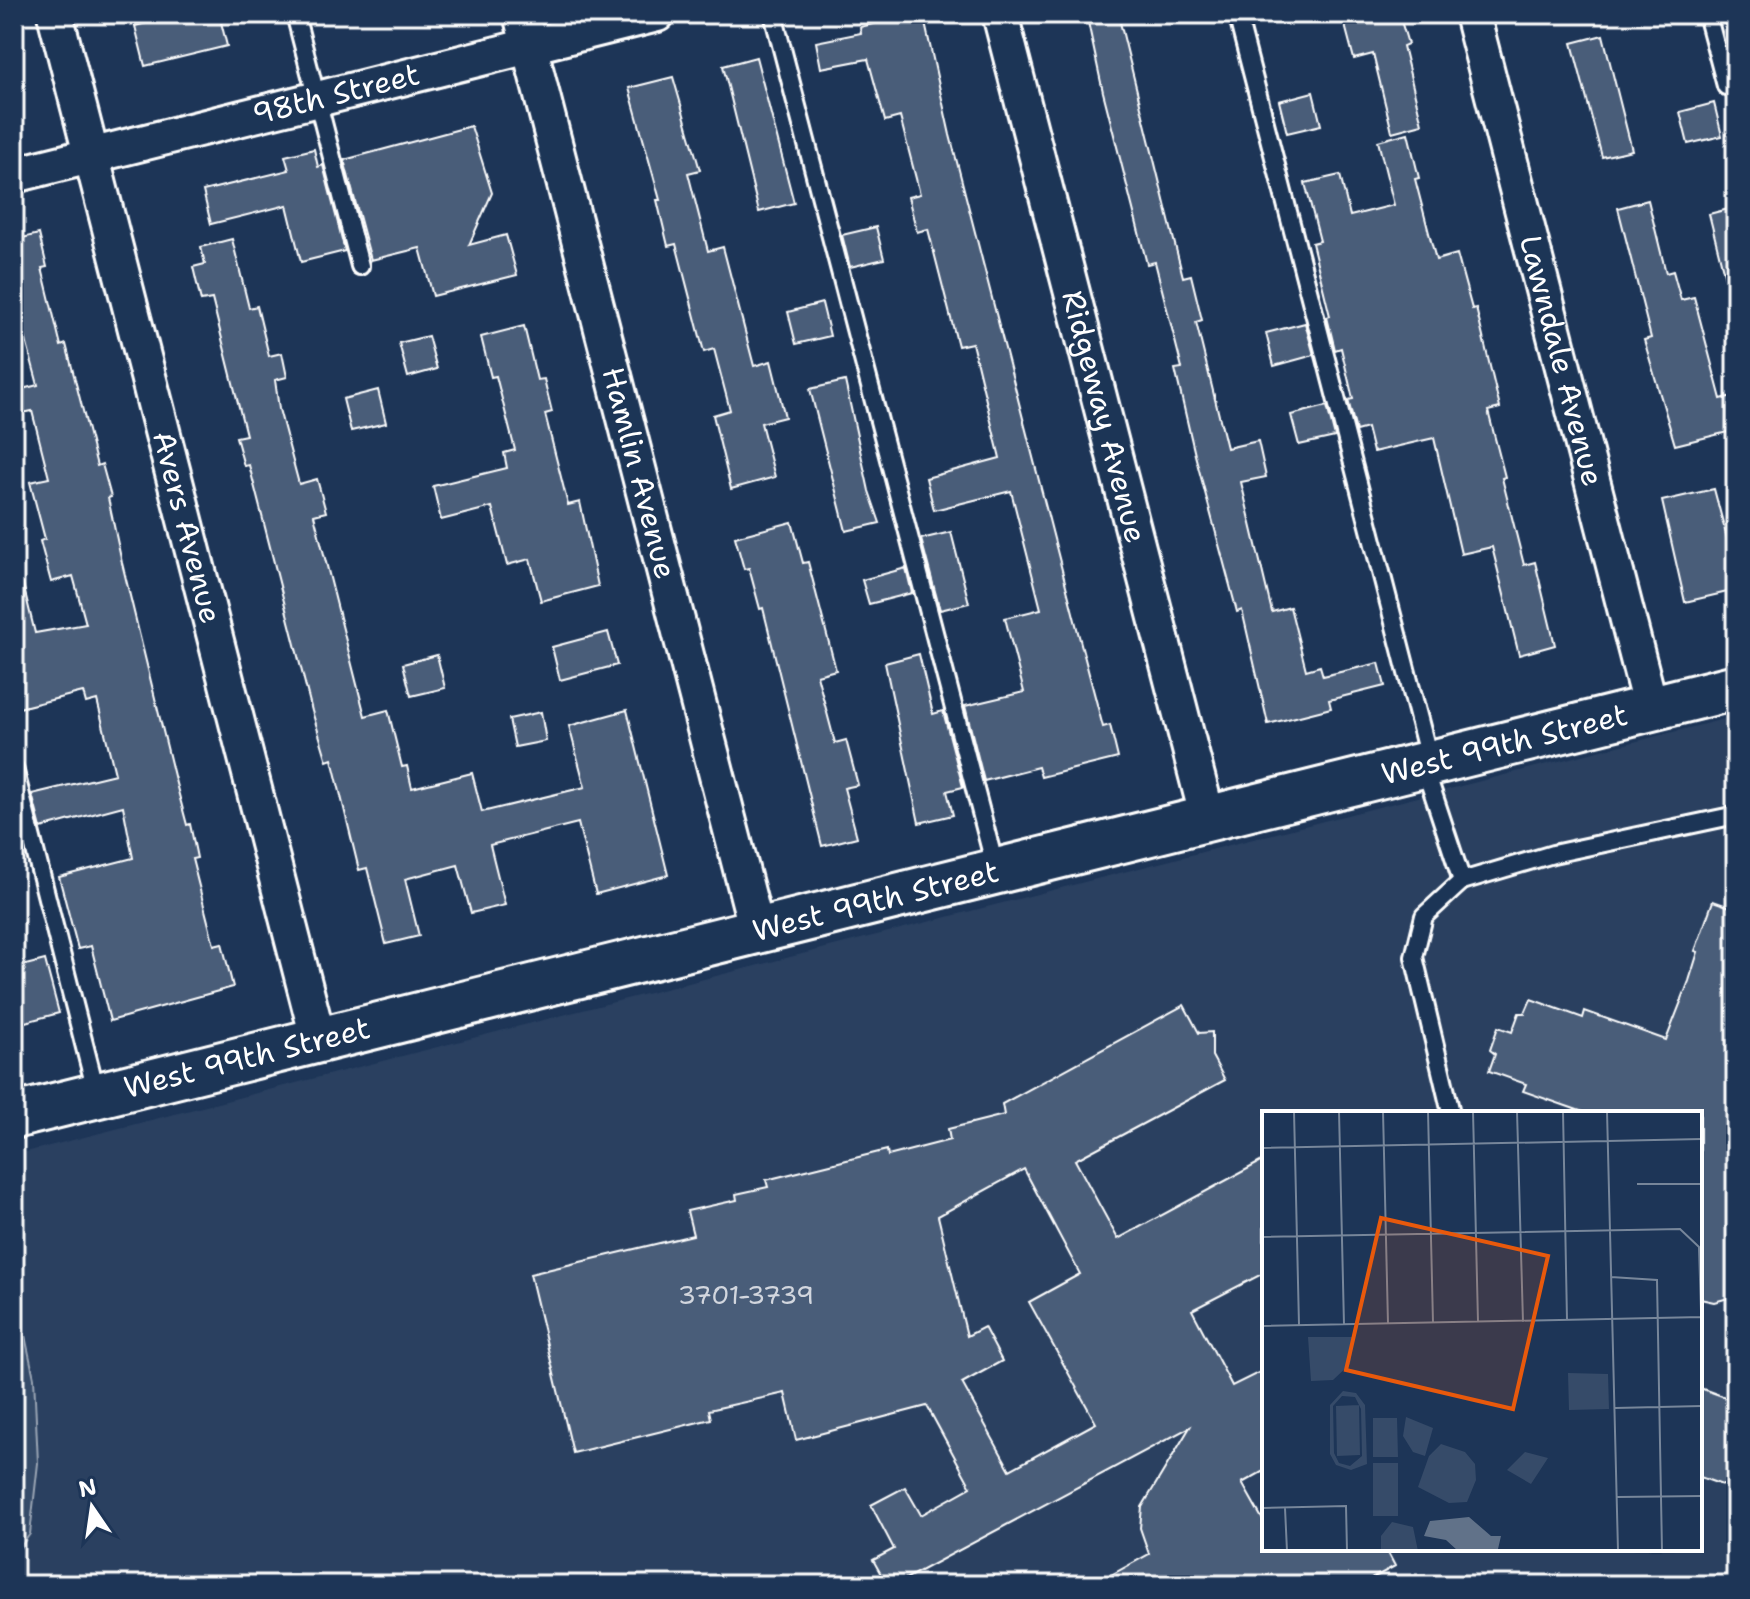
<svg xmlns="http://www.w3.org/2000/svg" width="1750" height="1599" viewBox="0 0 1750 1599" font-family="'Shantell Sans',sans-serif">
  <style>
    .built { fill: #2a4161; fill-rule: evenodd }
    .green { fill: #364b69; stroke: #9aa5b4; stroke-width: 2 }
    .building { fill: #4a5d79; stroke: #fff; stroke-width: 2; fill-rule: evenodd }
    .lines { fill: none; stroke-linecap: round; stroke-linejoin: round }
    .lane-casing { stroke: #fff; stroke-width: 22 }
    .street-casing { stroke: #fff; stroke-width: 40 }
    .secondary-casing { stroke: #fff; stroke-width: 50 }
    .lane { stroke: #1d3557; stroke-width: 16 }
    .street { stroke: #1d3557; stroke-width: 34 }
    .secondary { stroke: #1d3557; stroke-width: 44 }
    .labels { text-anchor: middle; stroke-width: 7; stroke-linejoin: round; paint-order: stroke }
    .number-label { font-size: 26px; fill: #d2d6de }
    .street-label { font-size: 30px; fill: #fff; stroke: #1d3557 }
    .inset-road { fill: none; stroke: #77869a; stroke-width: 2 }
    .view { fill: #e8590c; fill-opacity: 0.15; stroke: #e8590c; stroke-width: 4 }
    .inset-edge { fill: none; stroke: #fff; stroke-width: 4 }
  </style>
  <rect width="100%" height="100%" fill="#1d3557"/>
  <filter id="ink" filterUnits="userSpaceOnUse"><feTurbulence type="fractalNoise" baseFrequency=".0125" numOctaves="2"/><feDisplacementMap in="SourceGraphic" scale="16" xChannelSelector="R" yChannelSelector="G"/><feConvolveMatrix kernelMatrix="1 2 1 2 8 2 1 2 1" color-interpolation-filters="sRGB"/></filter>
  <g filter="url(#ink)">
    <path class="built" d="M1736 716V1585H14V1155ZM1264 1113H1700V1549H1264Z"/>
    <path class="green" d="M14 1284 34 1378 38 1463 30 1534 14 1556Z"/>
    <g class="building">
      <path d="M181 14H219L227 46 145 66 135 26Z"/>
      <path d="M914 14H923L950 135 1079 636 1103 727 1110 725 1118 758 1041 777 1038 767 984 781 965 706 1024 692 1005 618 1041 609 1011 491 934 510 926 478 1000 458 972 343 958 346 928 229 917 232 908 197 920 194 900 117 885 121 868 59 821 68 816 42 861 33 860 27Z"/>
      <path d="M1118 14 1183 277 1191 275 1202 320 1196 322 1227 448 1258 441 1266 477 1241 482 1272 612 1290 607 1306 670 1320 666 1323 676 1379 663 1385 686 1329 700 1331 708 1268 724 1242 610 1237 612 1195 455 1175 369 1182 368 1155 262 1147 264 1103 92 1088 22Z"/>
      <path d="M1384 14H1399L1408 44 1403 46 1422 124 1392 132 1373 54 1354 59 1345 25Z"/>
      <path d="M1603 35 1632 150 1602 157 1572 43Z"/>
      <path d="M756 57 794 203 759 212 723 66Z"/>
      <path d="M673 77 700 170 688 173 708 251 723 247 754 366 771 361 785 417 761 423 775 477 731 489 713 415 730 410 714 349 704 352 676 244 668 246 657 200H660L629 88Z"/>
      <path d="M1313 92 1321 125 1287 133 1279 101Z"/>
      <path d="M1714 103 1722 136 1688 144 1680 112Z"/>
      <path d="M471 126 492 193 469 245 506 235 517 275 433 296 420 248 371 260 344 160Z"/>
      <path d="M1408 133 1419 178 1415 179 1436 260 1457 254 1472 309 1476 308 1500 408 1488 411 1505 477 1502 478 1524 565 1535 562 1555 645 1519 655 1492 547 1461 554 1434 438 1373 452 1367 428 1356 431 1348 400 1353 399 1341 348 1335 350 1327 317 1330 316 1312 243 1320 241 1305 183 1340 175 1350 216 1394 205 1378 141Z"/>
      <path d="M314 149 318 167 323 165 345 251 301 262 287 205 211 224 203 191 289 170 285 156Z"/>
      <path d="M1648 200 1666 273 1673 271 1681 300 1694 297 1721 399 1736 395V430L1675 445 1644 340 1651 338 1618 208Z"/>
      <path d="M1736 207V285L1727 286 1709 214Z"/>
      <path d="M876 227 884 259 850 267 842 235Z"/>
      <path d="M39 234 47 267 42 268 61 346 66 344 97 466 102 464 111 497 108 498 122 563 174 776 187 825 190 824 197 858 192 859 214 945 222 943 233 987 110 1021 91 946 78 949 59 877 133 858 123 806 41 828 32 794 115 774 97 700 86 703 83 692 19 708 14 690V585L23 584 35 633 86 624 73 576 51 582 40 541 45 539 30 482 49 478 32 411 14 415V391L38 385 23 329 14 332V240Z"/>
      <path d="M232 239 249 308 257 306 269 356 282 353 287 377 275 380 279 409 299 484 317 479 326 512 314 515 365 716 388 710 402 767 407 766 412 788 472 773 482 812 585 787 569 726 627 710 668 875 596 894 578 823 490 845 505 905 471 913 458 865 405 879 419 936 386 944 367 868 359 870 332 759 327 761 312 711 249 465 244 466 236 437 246 435 212 299 201 301 193 267 205 264 201 247Z"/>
      <path d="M822 303 830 336 796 344 788 312Z"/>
      <path d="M1305 323 1314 355 1274 366 1266 333Z"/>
      <path d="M524 326 537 380 544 379 552 412 545 414 568 505 580 502 598 586 541 601 530 559 507 565 492 507 441 520 433 486 507 468 504 453 515 450 496 376 491 377 481 337Z"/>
      <path d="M428 336 437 369 408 377 399 343Z"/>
      <path d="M845 381 869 491 880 523 846 531 810 389Z"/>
      <path d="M378 390 386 423 351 431 343 399Z"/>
      <path d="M1327 406 1335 437 1299 445 1291 415Z"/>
      <path d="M1714 489 1736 572V590L1685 602 1662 501Z"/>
      <path d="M792 522 803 563 808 562 836 670 817 675 835 743 846 740 858 785 844 788 857 837 822 846 763 608 760 609 749 568 744 569 735 537Z"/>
      <path d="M951 532 969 603 940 610 921 539Z"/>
      <path d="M906 568 912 593 869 604 862 580Z"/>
      <path d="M608 632 617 665 560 680 552 647Z"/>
      <path d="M919 654 933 714 943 711 963 787 947 791 953 815 919 823 885 663Z"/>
      <path d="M437 655 445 688 411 696 403 664Z"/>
      <path d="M541 712 546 741 515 747 509 719Z"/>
      <path d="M1713 901 1736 909V1296L1714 1302 1700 1299V1113H1586L1523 1091 1526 1084 1489 1071 1495 1054 1490 1050 1498 1027 1512 1032 1519 1013H1525L1531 999 1583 1018 1585 1011 1666 1040 1689 981 1698 952 1695 951Z"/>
      <path d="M45 960 59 1013 14 1025V968Z"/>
      <path d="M1184 1005 1199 1033 1212 1032V1056L1225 1080 1075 1160 1118 1239 1264 1160V1273L1192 1310 1232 1386 1264 1370V1471L1242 1483 1264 1522V1549H1386L1395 1566 1360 1585H1093L1149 1554 1140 1528 1142 1507 1190 1427 894 1585H887L873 1560 894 1549 871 1505 905 1487 921 1515 971 1487 927 1406 796 1440 785 1393 709 1410 711 1419 573 1453 530 1274 693 1235 687 1211 737 1200 736 1194 768 1187 766 1180 887 1150 888 1156 950 1140 948 1129 1004 1115 1002 1104ZM1024 1169 1080 1274 1029 1302 1096 1423 1010 1470 962 1383 1002 1361 984 1327 967 1336 938 1216Z"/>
      <path d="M1700 1388 1736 1401V1490L1700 1477Z"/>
    </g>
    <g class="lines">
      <g class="lane-casing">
        <g id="lane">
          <path d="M295 14 360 266"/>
          <path d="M773 14 996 870"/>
          <path d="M1237 14 1430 762"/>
          <path d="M1707 14 1726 86"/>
          <path d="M1424 766 1462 881 1553 854 1736 815"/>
          <path d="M14 768 97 1095"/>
          <path d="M1451 1113 1414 957 1424 916 1462 881"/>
        </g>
      </g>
      <g class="street-casing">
        <g id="street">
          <path id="s1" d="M55 14 319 1042"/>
          <path id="s2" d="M521 14 757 931"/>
          <path id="s3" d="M1000 14 1208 819"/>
          <path id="s4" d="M1472 14 1651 709"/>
          <path id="s5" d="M14 175 657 14"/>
        </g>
      </g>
      <g class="secondary-casing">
        <g id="secondary">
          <path id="s6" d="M14 1116 1736 687"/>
        </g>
      </g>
      <use href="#lane" class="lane"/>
      <use href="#street" class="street"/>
      <use href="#secondary" class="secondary"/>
    </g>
  </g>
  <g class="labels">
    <g class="number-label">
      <text x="746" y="1304">3701-3739</text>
    </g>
    <g class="street-label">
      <text dy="10" stroke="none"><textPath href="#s5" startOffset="332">98th Street</textPath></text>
      <text dy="10" stroke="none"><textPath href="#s4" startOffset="358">Lawndale Avenue</textPath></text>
      <text dy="10" stroke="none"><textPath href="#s3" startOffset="416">Ridgeway Avenue</textPath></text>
      <text dy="10" stroke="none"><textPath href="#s2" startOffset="474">Hamlin Avenue</textPath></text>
      <text dy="10" stroke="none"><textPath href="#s1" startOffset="530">Avers Avenue</textPath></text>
      <text dy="10" stroke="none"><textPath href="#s6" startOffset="1536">West 99th Street</textPath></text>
      <text dy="10" stroke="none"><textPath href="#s6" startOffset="888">West 99th Street</textPath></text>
      <text dy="10" stroke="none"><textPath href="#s6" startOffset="240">West 99th Street</textPath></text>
    </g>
  </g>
  <g transform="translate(1262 1111)">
    <rect width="440" height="440" fill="#1d3557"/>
    <path d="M46 226H92L88 253 71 269 49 270ZM306 262 346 263 347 298 307 299ZM81 280 94 282 103 294 105 353 89 359 74 354 68 343V294ZM80 285 93 286 99 298 100 345 88 355 77 352 72 342 71 295ZM97 294 98 344 75 345 74 295ZM144 306 171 317 163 345 151 341 141 325ZM111 307H135L136 346H111ZM179 333 203 341 213 353 214 369 205 391 187 392 156 376 167 345ZM263 341 286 347 269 373 245 359ZM111 352H136V405H111ZM130 411 151 416 156 440H119V425Z" fill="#364b69" fill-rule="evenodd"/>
    <path d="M207 406 229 425H239L236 438 195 439 184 429 162 425 168 410Z" fill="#617289"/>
    <path class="inset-road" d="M32 0 37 214M77 0 82 214M121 0 126 213M166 0 171 212M211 0 216 211M255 0 261 211M301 0 305 209M345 0 356 440M0 37 440 28M375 73H440M0 126 418 118 437 136 440 232M349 166 395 169 400 440M0 215 440 206M353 297 440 295M355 386 440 385M0 397 84 395 85 440M23 397 25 440"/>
    <path class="view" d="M119 107 286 145 251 298 84 259Z"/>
    <rect width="440" height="440" class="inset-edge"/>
  </g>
  <rect width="1750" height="1599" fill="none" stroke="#1d3557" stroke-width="48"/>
  <rect x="24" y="24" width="1702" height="1551" fill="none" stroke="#fff" stroke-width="3" filter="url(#ink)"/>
  <g transform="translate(92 1507) rotate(347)" stroke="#1d3557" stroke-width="6" paint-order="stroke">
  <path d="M0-6L14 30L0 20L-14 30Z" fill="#ffffff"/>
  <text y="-12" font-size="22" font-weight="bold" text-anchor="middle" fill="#ffffff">N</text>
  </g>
</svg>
